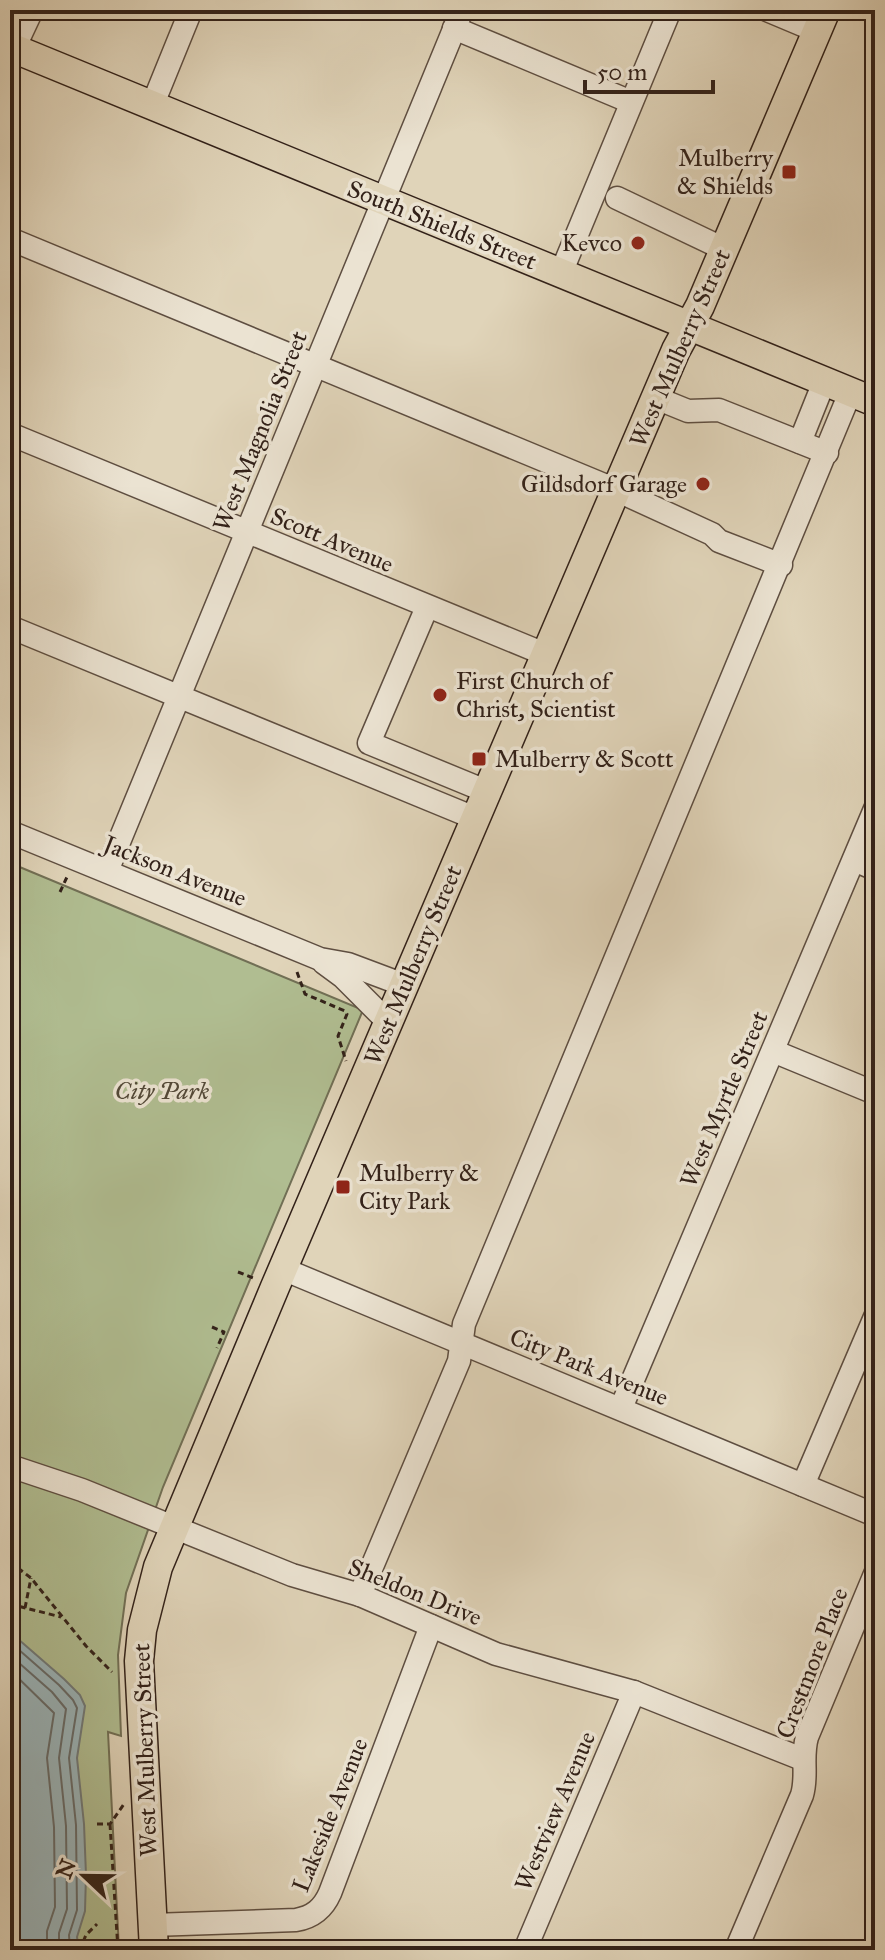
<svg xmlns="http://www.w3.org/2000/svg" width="885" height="1960" viewBox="0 0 885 1960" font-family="'IM FELL Great Primer',serif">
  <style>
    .green { fill: #b0bd91; stroke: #716f55; stroke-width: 2 }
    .water { fill: #9ab5bb; stroke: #707a7a; stroke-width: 2 }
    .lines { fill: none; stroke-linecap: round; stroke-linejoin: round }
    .shore { stroke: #666b6a; stroke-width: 2 }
    .minor-casing { stroke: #5e4e41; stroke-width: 25 }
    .major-casing { stroke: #322119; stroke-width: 31 }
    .path { stroke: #322119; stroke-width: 3; stroke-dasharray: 6 4; stroke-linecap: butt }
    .minor { stroke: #ebe3d2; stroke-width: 22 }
    .major { stroke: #e0d4b9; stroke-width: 28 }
    .poi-dot { fill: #8f2418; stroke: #ebe3d2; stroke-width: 3 }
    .labels { text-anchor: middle; stroke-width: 7; stroke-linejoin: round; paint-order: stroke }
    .poi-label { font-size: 24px; fill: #322119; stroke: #ebe3d2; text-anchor: end }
    .street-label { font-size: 24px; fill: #322119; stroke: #ebe3d2 }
    .park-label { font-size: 24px; font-style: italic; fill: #524837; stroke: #ebe3d2 }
  </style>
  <rect width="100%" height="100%" fill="#e0d4b9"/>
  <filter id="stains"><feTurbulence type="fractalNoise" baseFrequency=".0025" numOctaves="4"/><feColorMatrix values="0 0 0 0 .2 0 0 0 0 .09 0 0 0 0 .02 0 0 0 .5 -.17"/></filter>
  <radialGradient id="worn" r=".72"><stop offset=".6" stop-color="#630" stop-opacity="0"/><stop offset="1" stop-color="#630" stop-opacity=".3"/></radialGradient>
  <path class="green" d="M10 863 363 1010 163 1487 126 1593 118 1655 121 1736 108 1732 119 1950H10Z"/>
  <path class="water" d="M10 1632 64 1679 80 1695 85 1706 77 1758 84 1824 86 1875 85 1911 77 1937 79 1950H10Z"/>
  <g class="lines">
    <g class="shore">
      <path d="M10 1642 59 1685 73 1700 77 1708 69 1758 76 1825 77 1910 69 1935 70 1950"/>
      <path d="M10 1655 52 1692 66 1709 59 1758 66 1826 67 1909 59 1933V1950"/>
      <path d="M10 1670 54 1713 47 1758 54 1827 55 1907 47 1931V1950"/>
    </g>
    <g class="minor-casing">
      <g id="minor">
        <path d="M767 10 817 31"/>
        <path d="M454 28 631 102"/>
        <path d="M10 57 32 10"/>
        <path d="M152 106 191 10"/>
        <path d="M617 198 724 249"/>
        <path d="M10 239 616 490 712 534 719 541 781 565"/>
        <path d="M561 273 670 10"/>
        <path d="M656 398 688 411 719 410 827 453"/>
        <path d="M10 434 547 655"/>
        <path d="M800 442 824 382"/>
        <path d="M427 607 369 743 488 792"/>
        <path d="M10 627 477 819"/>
        <path d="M10 832 320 959 348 964 404 985"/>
        <path d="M854 860 875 869"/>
        <path d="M107 871 462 10"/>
        <path d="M324 963 343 977 388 1022"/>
        <path d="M773 1051 875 1093"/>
        <path d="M283 1269 875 1515"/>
        <path d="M621 1408 875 809"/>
        <path d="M10 1466 82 1490 292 1575 360 1595 496 1654 634 1692 802 1759"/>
        <path d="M803 1485 875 1317"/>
        <path d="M360 1595 459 1361 464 1324 850 393"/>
        <path d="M152 1925 296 1920C313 1917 323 1909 330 1893L431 1626"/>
        <path d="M525 1950 634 1692"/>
        <path d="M736 1950 802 1795C808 1775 801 1758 807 1737L875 1574"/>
      </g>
    </g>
    <g class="major-casing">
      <g id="major">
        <path d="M10 47 875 402"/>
        <path d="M154 1950 139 1661 142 1630 158 1567 275 1287 676 350 700 306 826 10"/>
      </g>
    </g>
    <g class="path">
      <path d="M60 892 67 877"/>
      <path d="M297 972 305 994 345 1011 347 1014 338 1036 346 1061"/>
      <path d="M238 1272 253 1278"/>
      <path d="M212 1327 224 1332 217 1348"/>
      <path d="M10 1562 31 1578 86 1646 112 1672"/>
      <path d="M10 1604 61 1617"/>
      <path d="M25 1608 31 1578"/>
      <path d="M97 1824H110L124 1804"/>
      <path d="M110 1824 118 1950"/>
      <path d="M88 1950 83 1942 86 1935 97 1924"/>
    </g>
    <use href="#minor" class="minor"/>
    <use href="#major" class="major"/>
  </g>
  <g class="poi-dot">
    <rect x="781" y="164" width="16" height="16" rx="4"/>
    <circle cx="638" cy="243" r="8"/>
    <circle cx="703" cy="484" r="8"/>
    <circle cx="440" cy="695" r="8"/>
    <rect x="471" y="751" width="16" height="16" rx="4"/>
    <rect x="335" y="1179" width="16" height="16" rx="4"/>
  </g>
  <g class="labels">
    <g class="poi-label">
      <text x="773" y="166">Mulberry<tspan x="773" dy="28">&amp; Shields</tspan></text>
      <text x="622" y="251">Kevco</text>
      <text x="687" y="492">Gildsdorf Garage</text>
      <text x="456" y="689" text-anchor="start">First Church of<tspan x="456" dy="28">Christ, Scientist</tspan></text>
      <text x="495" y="767" text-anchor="start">Mulberry &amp; Scott</text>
      <text x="359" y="1181" text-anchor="start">Mulberry &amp;<tspan x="359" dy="28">City Park</tspan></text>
    </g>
    <g class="street-label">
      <text transform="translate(442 225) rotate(22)" y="8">South Shields Street</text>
      <text transform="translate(680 348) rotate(-66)" y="8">West Mulberry Street</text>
      <text transform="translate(260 431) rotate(-68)" y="8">West Magnolia Street</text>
      <text transform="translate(332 540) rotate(23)" y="8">Scott Avenue</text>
      <text transform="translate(175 871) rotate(22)" y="8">Jackson Avenue</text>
      <text transform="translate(413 965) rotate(-67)" y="8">West Mulberry Street</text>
      <text transform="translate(724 1099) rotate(-67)" y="8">West Myrtle Street</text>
      <text transform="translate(589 1367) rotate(22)" y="8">City Park Avenue</text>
      <text transform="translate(415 1592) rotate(22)" y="8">Sheldon Drive</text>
      <text transform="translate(812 1663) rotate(-69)" y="8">Crestmore Place</text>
      <text transform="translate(145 1750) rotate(-92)" y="8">West Mulberry Street</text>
      <text transform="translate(555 1811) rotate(-67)" y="8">Westview Avenue</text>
      <text transform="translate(330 1815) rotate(-68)" y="8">Lakeside Avenue</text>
    </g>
    <g class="park-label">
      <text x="162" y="1099">City Park</text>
    </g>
  </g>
  <rect width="885" height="1960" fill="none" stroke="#e0d4b9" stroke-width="40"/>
  <rect x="12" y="12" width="861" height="1936" fill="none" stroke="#322119" stroke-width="4"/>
  <rect x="20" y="20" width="845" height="1920" fill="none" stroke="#322119" stroke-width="2"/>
  <g transform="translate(84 1876) rotate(292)" stroke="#ebe3d2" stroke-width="6" paint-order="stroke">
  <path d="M0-6L14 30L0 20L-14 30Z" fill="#322119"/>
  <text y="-12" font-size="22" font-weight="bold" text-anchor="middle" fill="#322119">N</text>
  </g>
  <path d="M585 80v12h128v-12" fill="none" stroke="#322119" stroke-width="4"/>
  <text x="597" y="80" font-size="24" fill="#322119" stroke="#ebe3d2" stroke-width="6" paint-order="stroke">50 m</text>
  <rect width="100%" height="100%" filter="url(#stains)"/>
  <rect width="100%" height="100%" fill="url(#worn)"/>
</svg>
